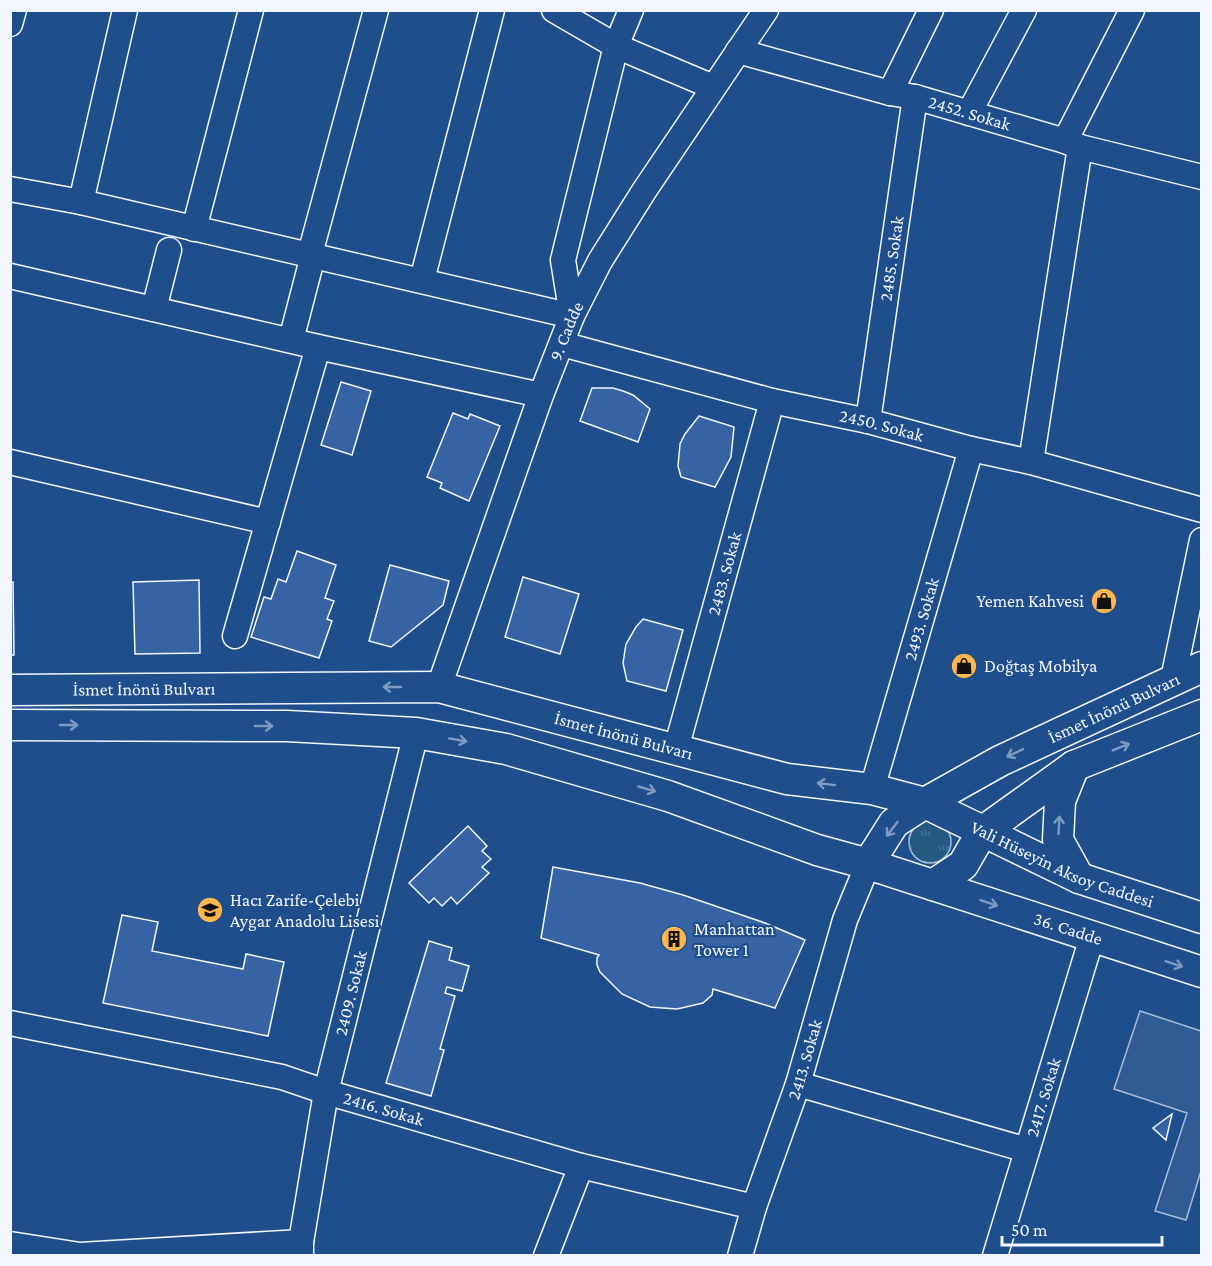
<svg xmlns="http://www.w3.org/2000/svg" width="1212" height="1266" viewBox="0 0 1212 1266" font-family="'Crimson Pro',serif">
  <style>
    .grass { fill: url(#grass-tufts); stroke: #a8bbd7; stroke-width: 1.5 }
    .parking { fill: #305b95; stroke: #a8bbd7; stroke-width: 1.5 }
    .building { fill: #3563a3; stroke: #f2f6ff; stroke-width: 1.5 }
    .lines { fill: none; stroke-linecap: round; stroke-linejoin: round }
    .minor-casing { stroke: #f2f6ff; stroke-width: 27 }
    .major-casing { stroke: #f2f6ff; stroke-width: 33 }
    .minor { stroke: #1f4e8c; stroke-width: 24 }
    .major { stroke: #1f4e8c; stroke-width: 30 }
    .oneway { stroke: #7e9ac0 }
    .labels { text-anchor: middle; stroke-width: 4.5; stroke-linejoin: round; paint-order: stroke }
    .street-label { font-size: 18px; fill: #f2f6ff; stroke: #1f4e8c }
    .poi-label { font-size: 18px; fill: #f2f6ff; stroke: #1f4e8c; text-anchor: start }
  </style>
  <defs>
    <pattern id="grass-tufts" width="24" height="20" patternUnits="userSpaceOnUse" patternTransform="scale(1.5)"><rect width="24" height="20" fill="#245a82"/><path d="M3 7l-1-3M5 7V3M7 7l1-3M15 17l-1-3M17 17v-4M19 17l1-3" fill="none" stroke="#447295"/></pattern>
  </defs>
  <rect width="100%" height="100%" fill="#1f4e8c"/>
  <circle class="grass" cx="930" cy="842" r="21"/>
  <path class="parking" d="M1140 1011 1201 1031V1171L1186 1220 1155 1211 1187 1113 1114 1089Z"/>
  <g class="building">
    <path d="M341 382 371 391 352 455 321 445Z"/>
    <path d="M592 388H613L623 391 633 395 650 409 638 442 580 421Z"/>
    <path d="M453 413 468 419 470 414 500 426 469 501 440 488 442 483 427 477Z"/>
    <path d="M699 416 734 427 731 457 715 487 681 477 678 466 680 444 685 434Z"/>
    <path d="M297 551 336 565 325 598 334 601 327 619 332 621 319 658 251 637 264 597 271 599 278 579 286 582Z"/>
    <path d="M390 565 449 581 443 605 391 647 369 641Z"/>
    <path d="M523 577 579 594 560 654 505 637Z"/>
    <path d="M199 580 200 653 135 654 133 582Z"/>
    <path d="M10 582H13L14 655H10Z"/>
    <path d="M643 619 683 630 666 691 627 681 623 663 626 644 636 627Z"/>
    <path d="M468 826 487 846 482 851 491 859 482 867 489 873 457 904 451 897 442 906 434 898 429 903 409 883Z"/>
    <path d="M553 867 640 883 683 895 765 923 805 940 775 1008 713 989 712 995 703 1003 677 1009 650 1007 622 994 600 972 597 965V958L599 955 541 938Z"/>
    <path d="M122 915 158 922 152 951 243 969 246 954 284 962 268 1036 103 1003Z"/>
    <path d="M429 941 452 948 449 960 469 966 462 991 447 987 445 993 455 996 440 1049 444 1050 431 1096 386 1083Z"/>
    <path d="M1172 1114 1166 1140 1153 1128Z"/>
  </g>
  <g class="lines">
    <g class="minor-casing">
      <g id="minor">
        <path d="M554 10 616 46 713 87"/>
        <path d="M10 24 14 10"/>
        <path id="s1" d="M738 51 890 93 915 97 1065 141 1080 147 1202 177"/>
        <path d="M890 93 931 10"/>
        <path d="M969 113 1024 10"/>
        <path d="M1065 141 1132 10"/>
        <path d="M10 189 81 202 572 316 563 260 616 46 631 10"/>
        <path d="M81 202 125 10"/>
        <path d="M194 229 251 10"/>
        <path d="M10 276 318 347 541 395"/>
        <path d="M422 280 492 10"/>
        <path d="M154 309 169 250"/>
        <path d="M291 340 310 267V254L376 10"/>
        <path id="s2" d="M562 344 772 401 868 421 971 449 1031 462 1202 510"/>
        <path id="s3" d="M868 421 915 97"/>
        <path d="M10 462 268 522"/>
        <path d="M1031 462 1080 147"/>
        <path d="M235 636 318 347"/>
        <path d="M1173 679 1202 540"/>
        <path id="s4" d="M439 687 541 395 572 316 600 261 644 191 766 10"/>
        <path id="s5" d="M676 749 772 401"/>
        <path id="s6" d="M872 789 971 449"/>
        <path id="s7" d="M10 1023 282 1077 326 1092 581 1166 754 1207"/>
        <path d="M798 1084 1027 1150"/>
        <path d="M10 1244 80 1255 301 1242"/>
        <path id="s8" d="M301 1256V1242L326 1092 416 733"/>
        <path d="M546 1256 581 1166"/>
        <path id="s9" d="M740 1256 754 1207 798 1084 845 920 868 864"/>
        <path id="s10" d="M995 1256 1092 937"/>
      </g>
    </g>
    <g class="major-casing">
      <g id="major">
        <path id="s11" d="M10 690 439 687 787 779 872 789 925 803 1079 878 1202 918"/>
        <path id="s12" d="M10 725 287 726 416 733 506 749 668 796 817 850 868 864 1202 972"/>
        <path d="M1074 766 1060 801 1058 840 1079 878"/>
        <path id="s13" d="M868 864 894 823 925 803 1000 761 1202 667"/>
        <path d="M933 885 963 865 982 832 1074 766 1202 715"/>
      </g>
    </g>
    <use href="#minor" class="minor"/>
    <use href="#major" class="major"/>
  </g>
  <defs><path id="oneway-shaft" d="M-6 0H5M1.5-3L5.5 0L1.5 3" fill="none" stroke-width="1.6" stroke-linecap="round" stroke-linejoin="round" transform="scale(1.5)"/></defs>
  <g class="oneway">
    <use href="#oneway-shaft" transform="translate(392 687) rotate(180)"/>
    <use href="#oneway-shaft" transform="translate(69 725)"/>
    <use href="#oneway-shaft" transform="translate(264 726)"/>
    <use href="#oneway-shaft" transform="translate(458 740) rotate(10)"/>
    <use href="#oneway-shaft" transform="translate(1121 747) rotate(-22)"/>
    <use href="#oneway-shaft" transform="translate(1015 753) rotate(155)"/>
    <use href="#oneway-shaft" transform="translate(826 784) rotate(-173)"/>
    <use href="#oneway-shaft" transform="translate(647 789) rotate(16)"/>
    <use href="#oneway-shaft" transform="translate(1059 825) rotate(-87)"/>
    <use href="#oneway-shaft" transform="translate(892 829) rotate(128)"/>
    <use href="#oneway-shaft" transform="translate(989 903) rotate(18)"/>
    <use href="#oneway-shaft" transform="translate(1174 964) rotate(18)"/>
  </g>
  <defs>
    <g id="shop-disc" transform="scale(1.35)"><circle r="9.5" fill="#ffb74d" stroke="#1f4e8c"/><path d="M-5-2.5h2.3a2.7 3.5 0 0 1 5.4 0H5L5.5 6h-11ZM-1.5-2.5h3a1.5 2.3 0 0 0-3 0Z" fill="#111"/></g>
    <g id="school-disc" transform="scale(1.35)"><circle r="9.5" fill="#ffb74d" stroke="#1f4e8c"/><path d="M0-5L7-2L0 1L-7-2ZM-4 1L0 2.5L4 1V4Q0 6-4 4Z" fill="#111"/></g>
    <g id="building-disc" transform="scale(1.35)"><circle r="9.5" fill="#ffb74d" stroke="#1f4e8c"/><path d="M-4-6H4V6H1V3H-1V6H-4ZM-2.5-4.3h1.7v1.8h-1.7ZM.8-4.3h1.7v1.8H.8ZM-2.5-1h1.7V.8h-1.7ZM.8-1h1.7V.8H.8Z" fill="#111"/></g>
  </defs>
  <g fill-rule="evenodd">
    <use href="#shop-disc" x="1104" y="601"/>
    <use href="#shop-disc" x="964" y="666"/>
    <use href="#school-disc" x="210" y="910"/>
    <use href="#building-disc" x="674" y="939"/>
  </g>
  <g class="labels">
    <g class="street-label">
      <text dy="6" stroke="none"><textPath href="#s1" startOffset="240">2452. Sokak</textPath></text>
      <text dy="6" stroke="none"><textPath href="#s3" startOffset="164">2485. Sokak</textPath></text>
      <text dy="6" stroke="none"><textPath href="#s4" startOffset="378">9. Cadde</textPath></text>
      <text dy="6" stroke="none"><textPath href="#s2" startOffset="330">2450. Sokak</textPath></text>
      <text dy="6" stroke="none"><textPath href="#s5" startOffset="182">2483. Sokak</textPath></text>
      <text dy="6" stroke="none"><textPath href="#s6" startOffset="177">2493. Sokak</textPath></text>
      <text dy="6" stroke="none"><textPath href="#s11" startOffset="134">İsmet İnönü Bulvarı</textPath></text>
      <text dy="6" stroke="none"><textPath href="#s13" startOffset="297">İsmet İnönü Bulvarı</textPath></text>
      <text dy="6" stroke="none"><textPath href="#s11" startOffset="620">İsmet İnönü Bulvarı</textPath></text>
      <text dy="6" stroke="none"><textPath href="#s11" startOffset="1080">Vali Hüseyin Aksoy Caddesi</textPath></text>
      <text dy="6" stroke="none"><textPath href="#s12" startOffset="1088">36. Cadde</textPath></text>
      <text dy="6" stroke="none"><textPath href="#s8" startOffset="268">2409. Sokak</textPath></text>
      <text dy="6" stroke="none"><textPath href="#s9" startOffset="207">2413. Sokak</textPath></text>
      <text dy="6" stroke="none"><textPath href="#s10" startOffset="166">2417. Sokak</textPath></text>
      <text dy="6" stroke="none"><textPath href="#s7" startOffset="384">2416. Sokak</textPath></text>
    </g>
    <g class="poi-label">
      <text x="1084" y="607" text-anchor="end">Yemen Kahvesi</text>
      <text x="984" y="672">Doğtaş Mobilya</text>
      <text x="230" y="906">Hacı Zarife-Çelebi<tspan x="230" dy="21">Aygar Anadolu Lisesi</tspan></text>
      <text x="694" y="935">Manhattan<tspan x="694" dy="21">Tower 1</tspan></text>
    </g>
  </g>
  <rect width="1212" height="1266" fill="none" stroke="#f2f6ff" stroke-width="24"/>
  <path d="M1002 1236v9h160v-9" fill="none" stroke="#f2f6ff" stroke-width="3"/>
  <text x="1011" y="1236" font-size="18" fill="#f2f6ff" stroke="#1f4e8c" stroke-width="4.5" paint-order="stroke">50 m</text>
</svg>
